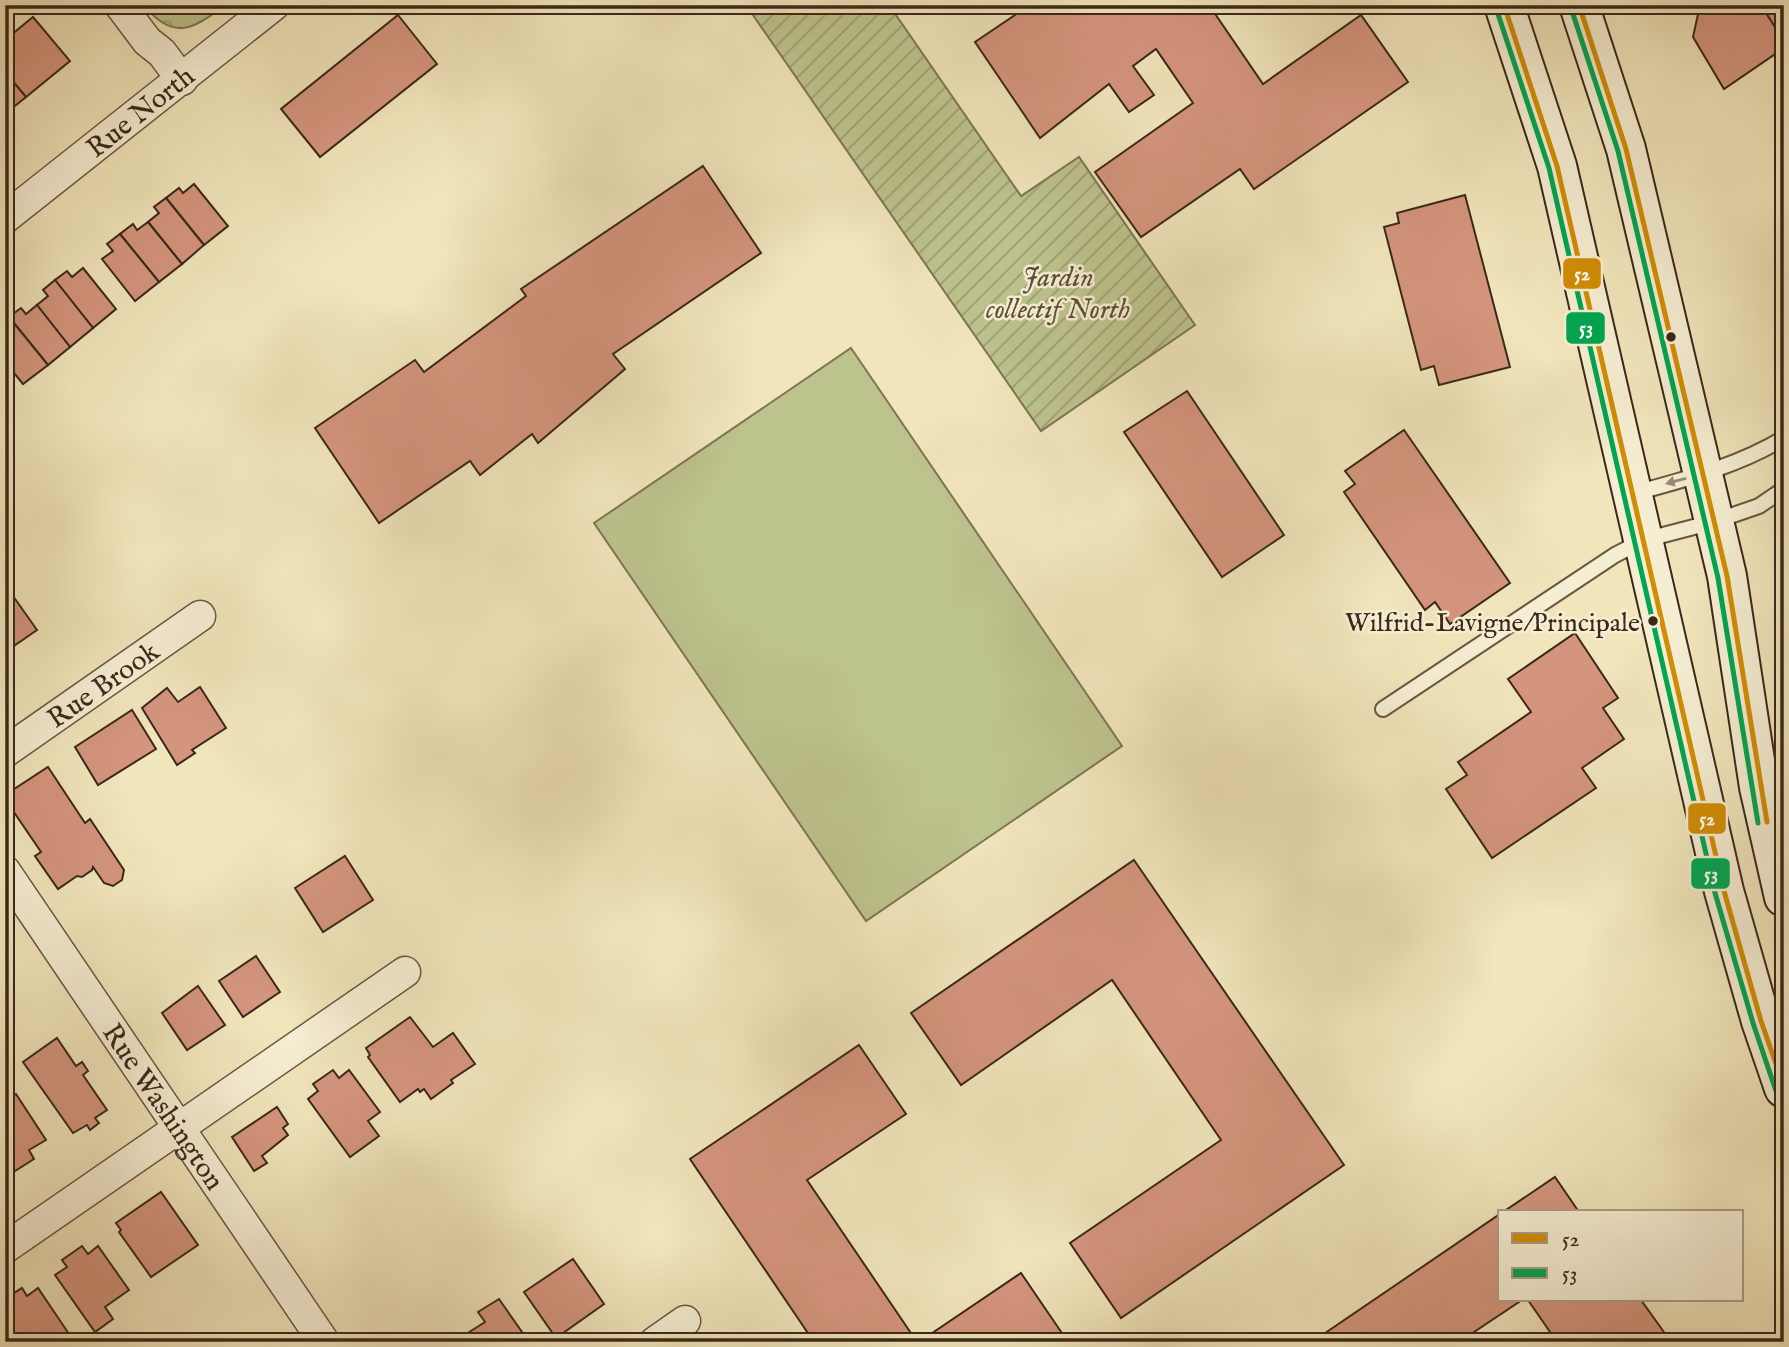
<svg xmlns="http://www.w3.org/2000/svg" width="1789" height="1347" viewBox="0 0 1789 1347" font-family="'IM FELL English',serif">
  <style>
    .forest { fill: url(#forest-crowns); stroke: #7c7654; stroke-width: 2 }
    .garden { fill: url(#garden-furrows); stroke: #7c7654; stroke-width: 2 }
    .pitch { fill: #bdc38d; stroke: #7c7654; stroke-width: 2 }
    .building { fill: #d4957d; stroke: #3a281a; stroke-width: 2 }
    .lines { fill: none; stroke-linecap: round; stroke-linejoin: round }
    .lane-casing { stroke: #685742; stroke-width: 18 }
    .street-casing { stroke: #685742; stroke-width: 33 }
    .secondary-casing { stroke: #3a281a; stroke-width: 42 }
    .lane { stroke: #f6eed3; stroke-width: 14 }
    .street { stroke: #f6eed3; stroke-width: 30 }
    .secondary { stroke: #f6eed3; stroke-width: 38 }
    .bus-1-casing { stroke: #f6eed3; stroke-width: 10 }
    .bus-2-casing { stroke: #f6eed3; stroke-width: 10 }
    .bus-1 { stroke: #d18d05; stroke-width: 5 }
    .bus-2 { stroke: #00a651; stroke-width: 5 }
    .oneway { fill: #988b76 }
    .bus-dot { fill: #3a281a; stroke: #f6eed3; stroke-width: 2.5 }
    .labels { text-anchor: middle; stroke-width: 5; stroke-linejoin: round; paint-order: stroke }
    .bus-label { font-size: 26px; fill: #3a281a; stroke: #f6eed3; text-anchor: end }
    .street-label { font-size: 28px; fill: #3a281a; stroke: #f6eed3 }
    .park-label { font-size: 28px; font-style: italic; fill: #5b4f37; stroke: #f6eed3 }
    .line-badge { stroke: #f6eed3; stroke-width: 2.5 }
    .badge-label { font-size: 19px; text-anchor: middle; font-weight: bold; fill: #fff }
  </style>
  <defs>
    <pattern id="forest-crowns" width="20" height="18" patternUnits="userSpaceOnUse" patternTransform="scale(1.75)"><rect width="20" height="18" fill="#bdc38d"/><path d="M2 6a3 3 0 1 1 6 0M12 15a3 3 0 1 1 6 0" fill="none" stroke="#9b9e72"/></pattern>
    <pattern id="garden-furrows" width="10" height="10" patternUnits="userSpaceOnUse" patternTransform="scale(1.75)"><rect width="10" height="10" fill="#bdc38d"/><path d="M-1 1l2-2M0 10L10 0M9 11l2-2" fill="none" stroke="#9b9e72"/></pattern>
  </defs>
  <rect width="100%" height="100%" fill="#f1e5bb"/>
  <filter id="stains"><feTurbulence type="fractalNoise" baseFrequency=".00286" numOctaves="4"/><feColorMatrix values="0 0 0 0 .2 0 0 0 0 .09 0 0 0 0 .02 0 0 0 .5 -.17"/></filter>
  <radialGradient id="worn" r=".72"><stop offset=".6" stop-color="#630" stop-opacity="0"/><stop offset="1" stop-color="#630" stop-opacity=".3"/></radialGradient>
  <path class="forest" d="M144 5H224C195 30 172 41 144 5Z"/>
  <path class="garden" d="M746 5H889L1021 196 1079 157 1195 325 1041 431Z"/>
  <path class="pitch" d="M851 348 1122 746 866 921 594 523Z"/>
  <g class="building">
    <path d="M1030 5H1209L1263 84 1361 15 1408 82 1254 189 1240 169 1141 237 1095 172 1193 103 1156 49 1133 66 1154 95 1129 112 1109 84 1040 138 975 42Z"/>
    <path d="M1700 5H1761L1784 41V48L1724 89 1693 37Z"/>
    <path d="M1761 5H1784V41Z"/>
    <path d="M398 15 437 64 320 157 281 109Z"/>
    <path d="M33 17 70 61 26 97 5 72V40Z"/>
    <path d="M5 72 26 97 5 114Z"/>
    <path d="M703 166 761 253 613 354 625 369 538 443 532 434 480 475 470 461 379 523 315 428 415 360 424 372 526 296 521 289Z"/>
    <path d="M194 184 228 226 204 245 166 198 179 188 183 193Z"/>
    <path d="M1465 195 1510 367 1439 385 1434 366 1421 370 1384 227 1399 223 1397 213Z"/>
    <path d="M166 198 204 245 182 264 148 222 159 213 154 207Z"/>
    <path d="M148 222 182 264 159 282 120 234 133 224 137 230Z"/>
    <path d="M120 234 159 282 135 301 102 259 113 251 107 244Z"/>
    <path d="M83 268 116 309 93 328 55 280 67 271 72 277Z"/>
    <path d="M55 280 93 328 70 347 37 305 48 296 43 290Z"/>
    <path d="M37 305 70 347 48 365 9 317 21 308 26 314Z"/>
    <path d="M9 317 48 365 23 384 5 362V320Z"/>
    <path d="M1187 391 1284 535 1222 577 1124 432Z"/>
    <path d="M1404 430 1510 583 1450 624 1435 602 1425 610 1344 492 1355 484 1345 471Z"/>
    <path d="M13 596 37 630 5 652V602Z"/>
    <path d="M1575 633 1618 698 1603 708 1624 739 1582 768 1596 788 1492 858 1446 789 1467 775 1458 762 1531 712 1508 679Z"/>
    <path d="M200 687 226 728 192 750 195 753 177 765 142 708 167 688 178 702Z"/>
    <path d="M132 710 156 749 98 785 75 747Z"/>
    <path d="M48 767 85 823 90 819 124 870 122 880 113 886 104 883 93 867 92 870 82 877 77 876 58 889 35 856 41 852 5 799V795Z"/>
    <path d="M345 856 373 900 323 932 295 888Z"/>
    <path d="M1134 860 1344 1165 1121 1318 1070 1243 1221 1140 1112 980 961 1085 911 1013Z"/>
    <path d="M256 956 280 992 243 1017 219 981Z"/>
    <path d="M198 986 225 1025 187 1050 162 1013Z"/>
    <path d="M410 1017 433 1047 453 1033 475 1064 451 1080 453 1083 431 1099 424 1089 420 1092 418 1089 400 1102 368 1057 370 1055 366 1048Z"/>
    <path d="M57 1038 76 1066 82 1062 88 1071 83 1075 107 1110 95 1118 99 1123 90 1130 87 1125 73 1133 23 1062Z"/>
    <path d="M859 1045 906 1114 807 1180 917 1342H814L690 1159Z"/>
    <path d="M333 1070 339 1078 349 1070 380 1112 368 1121 379 1136 350 1157 308 1099 318 1091 313 1084Z"/>
    <path d="M16 1094 46 1140 29 1150 34 1159 12 1173 5 1163V1101Z"/>
    <path d="M277 1107 288 1124 283 1128 288 1135 262 1156 267 1163 254 1171 232 1137Z"/>
    <path d="M1555 1177 1579 1212H1503Z"/>
    <path d="M161 1192 198 1245 151 1277 119 1232 121 1230 116 1223Z"/>
    <path d="M1500 1214V1300H1522L1459 1342H1312Z"/>
    <path d="M82 1246 88 1254 98 1246 129 1290 105 1307 113 1319 95 1332 55 1275 67 1267 62 1260Z"/>
    <path d="M573 1259 604 1304 556 1338 524 1292Z"/>
    <path d="M1021 1273 1068 1342H919Z"/>
    <path d="M22 1288 27 1296 38 1288 69 1334 67 1335 71 1342H14L5 1329V1311L8 1309 5 1299Z"/>
    <path d="M499 1299 529 1342H467L463 1336 485 1322 478 1312Z"/>
    <path d="M1528 1300H1641L1671 1342H1557Z"/>
  </g>
  <g class="lines">
    <g class="lane-casing">
      <g id="lane">
        <path d="M1635 493C1686 479 1738 466 1784 438"/>
        <path d="M1383 709 1615 555 1644 540 1713 522 1759 506 1784 489"/>
      </g>
    </g>
    <g class="street-casing">
      <g id="street">
        <path d="M120 5 147 41 162 53 182 80"/>
        <path id="s1" d="M5 218 274 5"/>
        <path id="s2" d="M5 752 200 616"/>
        <path id="s3" d="M5 871 324 1342"/>
        <path d="M5 1248 405 972"/>
        <path d="M655 1342 685 1321"/>
      </g>
    </g>
    <g class="secondary-casing">
      <g id="secondary">
        <path d="M1504 5 1557 166 1724 891 1761 1021 1784 1088"/>
        <path d="M1579 5 1626 149 1727 576 1759 787 1784 897"/>
      </g>
    </g>
    <use href="#lane" class="lane"/>
    <use href="#street" class="street"/>
    <use href="#secondary" class="secondary"/>
    <g class="bus-1-casing">
      <g id="bus-1">
        <path d="M1504 5 1557 166 1724 891 1761 1021 1784 1087"/>
        <path d="M1579 5 1626 149 1727 576 1767 822"/>
      </g>
    </g>
    <g class="bus-2-casing">
      <g id="bus-2">
        <path d="M1496 8 1549 168 1715 893 1753 1023 1776 1091"/>
        <path d="M1571 8 1618 151 1718 578 1758 823"/>
      </g>
    </g>
    <use href="#bus-1" class="bus-1"/>
    <use href="#bus-2" class="bus-2"/>
  </g>
  <defs><path id="oneway-solid" d="M-6-.8H1V-3.2L6.5 0L1 3.2V.8H-6Z" transform="scale(1.75)"/></defs>
  <use class="oneway" href="#oneway-solid" transform="translate(1676 481) rotate(165)"/>
  <g class="bus-dot">
    <circle cx="1671" cy="337" r="6"/>
    <circle cx="1653" cy="621" r="6"/>
  </g>
  <g class="labels">
    <g class="bus-label">
      <text x="1640" y="631">Wilfrid-Lavigne/Principale</text>
    </g>
    <g class="street-label">
      <text dy="10" stroke="none"><textPath href="#s1" startOffset="172">Rue North</textPath></text>
      <text dy="10" stroke="none"><textPath href="#s2" startOffset="119">Rue Brook</textPath></text>
      <text dy="10" stroke="none"><textPath href="#s3" startOffset="284">Rue Washington</textPath></text>
    </g>
    <g class="park-label">
      <text x="1058" y="286">Jardin<tspan x="1058" dy="32">collectif North</tspan></text>
    </g>
  </g>
  <g class="line-badge">
    <rect x="1562" y="257" width="40" height="33" rx="7" fill="#d18d05"/>
    <rect x="1565" y="311" width="41" height="34" rx="7" fill="#00a651"/>
    <rect x="1687" y="802" width="40" height="33" rx="7" fill="#d18d05"/>
    <rect x="1690" y="857" width="41" height="33" rx="7" fill="#00a651"/>
  </g>
  <g class="badge-label">
    <text x="1582" y="280">52</text>
    <text x="1586" y="334">53</text>
    <text x="1707" y="825">52</text>
    <text x="1711" y="880">53</text>
  </g>
  <rect width="1789" height="1347" fill="none" stroke="#f1e5bb" stroke-width="28"/>
  <rect x="7" y="7" width="1775" height="1333" fill="none" stroke="#3a281a" stroke-width="3.5"/>
  <rect x="14" y="14" width="1761" height="1319" fill="none" stroke="#3a281a" stroke-width="2"/>
  <rect x="1498" y="1210" width="245" height="91" fill="#f6eed3" stroke="#ab9f89" stroke-width="2"/>
  <rect x="1512" y="1233" width="35" height="10" fill="#d18d05" stroke="#ab9f89" stroke-width="2"/>
  <text x="1562" y="1246" font-size="21" fill="#3a281a">52</text>
  <rect x="1512" y="1268" width="35" height="10" fill="#00a651" stroke="#ab9f89" stroke-width="2"/>
  <text x="1562" y="1280" font-size="21" fill="#3a281a">53</text>
  <rect width="100%" height="100%" filter="url(#stains)"/>
  <rect width="100%" height="100%" fill="url(#worn)"/>
</svg>
